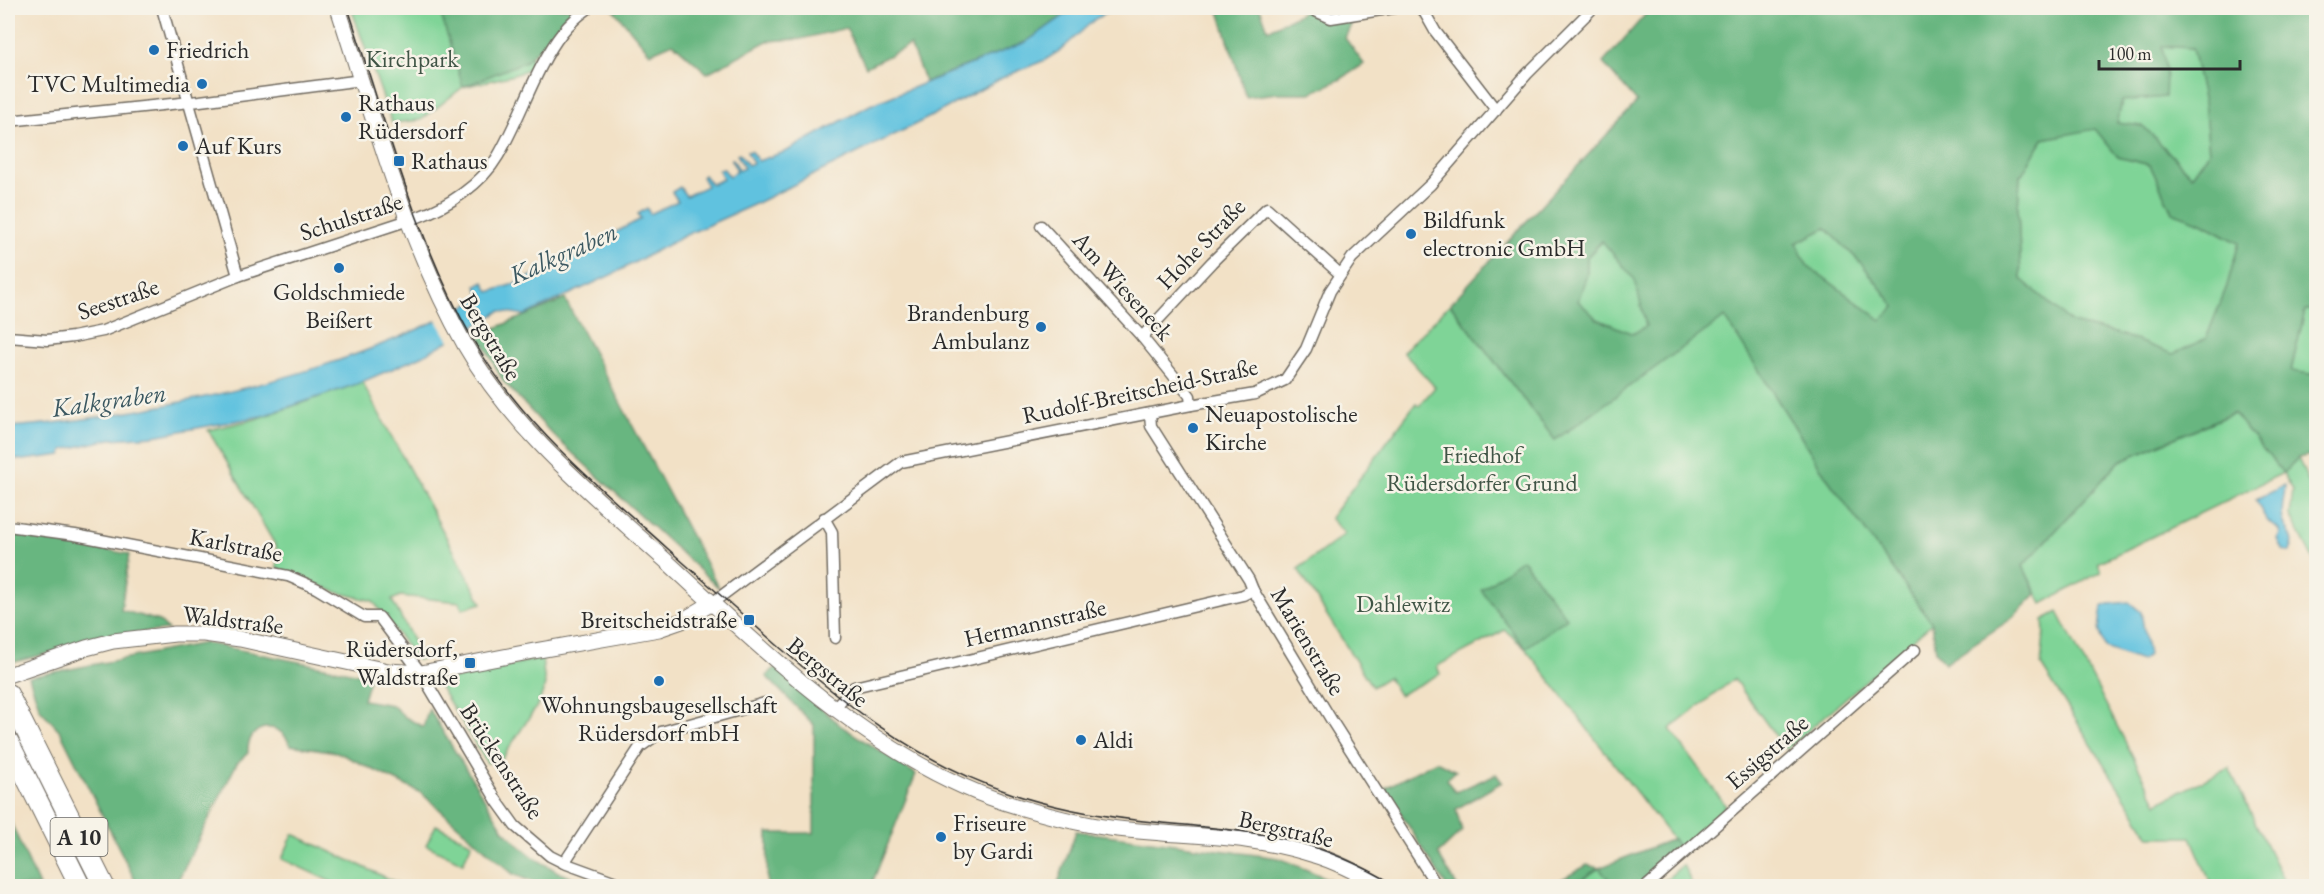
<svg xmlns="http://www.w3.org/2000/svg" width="2324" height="894" viewBox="0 0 2324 894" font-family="'EB Garamond',serif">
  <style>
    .green { fill: #7fd497; stroke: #558061; stroke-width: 1.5 }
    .forest { fill: #67b680; stroke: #497056; stroke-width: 1.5; fill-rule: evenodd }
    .water { fill: #61c2df; stroke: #467685; stroke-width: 1.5 }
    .pier { fill: #f2e1c6 }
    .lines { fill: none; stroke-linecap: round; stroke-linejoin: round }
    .street-casing { stroke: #716b61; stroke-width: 13 }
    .secondary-casing { stroke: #716b61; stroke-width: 17 }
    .highway-casing { stroke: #716b61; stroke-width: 22 }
    .street { stroke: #fff; stroke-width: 10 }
    .secondary { stroke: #fff; stroke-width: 15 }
    .highway { stroke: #fff; stroke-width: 20 }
    .tram { stroke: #2b2b2b; stroke-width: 1.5 }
    .poi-dot { fill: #1f6fb2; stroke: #f7f3e8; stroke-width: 2 }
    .labels { text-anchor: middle; stroke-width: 5; stroke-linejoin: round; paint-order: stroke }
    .shield { fill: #f7f3e8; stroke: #686764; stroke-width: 1.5 }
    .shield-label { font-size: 22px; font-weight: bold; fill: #2b2b2b }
    .poi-label { font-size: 24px; fill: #2b2b2b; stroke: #f7f3e8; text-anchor: start }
    .park-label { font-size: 24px; fill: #405546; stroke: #f7f3e8 }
    .street-label { font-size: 24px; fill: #2b2b2b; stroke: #f7f3e8 }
    .water-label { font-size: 26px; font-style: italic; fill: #3b5861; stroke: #f7f3e8 }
  </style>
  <rect width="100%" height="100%" fill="#f7f3e8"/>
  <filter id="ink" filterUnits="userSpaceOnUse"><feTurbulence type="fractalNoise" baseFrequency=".0167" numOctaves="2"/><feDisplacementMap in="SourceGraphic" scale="12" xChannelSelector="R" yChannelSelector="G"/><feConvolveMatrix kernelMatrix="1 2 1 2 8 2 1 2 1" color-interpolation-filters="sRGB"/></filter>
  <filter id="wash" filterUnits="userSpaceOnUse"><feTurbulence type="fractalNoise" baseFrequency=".008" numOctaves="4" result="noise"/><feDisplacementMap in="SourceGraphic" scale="24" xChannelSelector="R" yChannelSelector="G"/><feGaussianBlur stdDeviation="1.35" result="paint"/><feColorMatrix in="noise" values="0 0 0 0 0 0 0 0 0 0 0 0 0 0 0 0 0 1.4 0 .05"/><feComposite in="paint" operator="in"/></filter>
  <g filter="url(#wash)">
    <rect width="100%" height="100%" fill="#f2e1c6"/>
    <g class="green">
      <path d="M351 8H514L534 67 514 75 463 87 421 120 392 123Z"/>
      <path d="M2162 46 2192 48 2204 102 2209 152 2192 176 2143 126 2117 124 2122 101 2166 73Z"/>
      <path d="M2095 128 2118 157 2150 165 2172 212 2202 223 2239 243 2227 286 2206 339 2172 355 2119 334 2072 323 2021 279 2018 208 2020 177 2043 139Z"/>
      <path d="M1826 228 1862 264 1896 307 1881 320 1807 265 1796 243Z"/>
      <path d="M1603 241 1636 280 1646 326 1633 334 1597 319 1578 301 1587 274V257Z"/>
      <path d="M1450 304 1555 440 1725 317 1827 478 1932 623 1786 750 1734 679 1670 729 1726 806 1680 849 1525 648 1505 630 1437 666 1440 674 1399 695 1388 677 1372 687 1298 569 1345 534 1330 518 1416 403 1419 406 1435 387 1403 352Z"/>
      <path d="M2305 310H2316V375L2291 371Z"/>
      <path d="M362 382 482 603 462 609 460 602 400 596 392 600 423 659 417 660 373 601 336 592 277 568V548L208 430 256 419Z"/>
      <path d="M2234 413 2283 473 2298 458 2316 499V565L2290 515 2293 490 2283 473 2098 563 2101 572 2042 604 2023 566 2120 461Z"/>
      <path d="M2058 612 2157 803 2229 768 2286 886H2212L2191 837H2150L2041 665 2044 634 2043 620Z"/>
      <path d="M542 658 545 685 539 703 501 760 487 763 440 687 443 681Z"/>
      <path d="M436 825 472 843 463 863 426 845Z"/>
      <path d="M293 834 404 886H340L282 859Z"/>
      <path d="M1683 865 1693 886H1658Z"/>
      <path d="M1599 868 1614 886H1571Z"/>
    </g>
    <g class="forest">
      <path d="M439 8H582L526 61 463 87Z"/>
      <path d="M612 8H1074L1026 42 925 82 910 45 866 67 846 28 801 39 767 41 707 73 673 43 650 53Z"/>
      <path d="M1218 8H1260L1268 30 1311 8H1365L1358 9 1345 38 1364 64 1341 79 1311 93H1277L1246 97Z"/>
      <path d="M1651 8H2316V310H2305L2291 371 2316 375V454L2298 458 2283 473 2233 413 2120 461 2023 566 2036 594 2011 619 1945 663 1936 651 1932 623 1827 478 1725 317 1555 440 1450 304 1637 102 1603 63ZM2162 46 2192 48 2204 102 2209 152 2192 176 2143 126 2117 123 2122 101 2165 97 2166 73ZM2095 129 2118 157 2150 165 2172 212 2202 223 2239 243 2227 286 2206 339 2173 354 2119 334 2072 323 2021 279 2018 208 2020 177 2043 139ZM1826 228 1862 264 1895 307 1881 320 1807 265 1796 243ZM1602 241 1635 280 1646 326 1633 334 1597 319 1578 301 1587 274V257Z"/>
      <path d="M565 299 719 588 554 436 503 381 479 335Z"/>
      <path d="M8 531 9 535H26L129 554 121 610 159 621 168 630 119 635 11 663 8 657Z"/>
      <path d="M1522 559 1567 618 1525 648 1481 590Z"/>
      <path d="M205 643 370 676 363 700 392 705 405 717 423 727 429 709 503 829 520 846 536 859 558 872 582 882 586 886H543L513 874 421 793 337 752 290 745C280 718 246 724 248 753L237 763 175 886H138L60 731 40 709 29 677Z"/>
      <path d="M776 667 841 726 916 774 871 886H767L768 833H814V725L766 676Z"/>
      <path d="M1436 761 1456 771 1446 780 1456 792 1496 774 1502 782 1456 809 1462 831 1438 854 1457 886H1446L1385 788Z"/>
      <path d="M8 816 39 886H8Z"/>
      <path d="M1076 831 1279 858 1345 886H1057Z"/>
      <path d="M1673 839 1680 849 1638 886H1614L1599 868 1571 886H1550L1587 865 1599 868Z"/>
    </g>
    <g class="water">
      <path d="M1075 8H1116L1095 19 1061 50 1045 60 1004 77 924 120 753 205 686 235 613 274 525 315 500 311 422 356 357 384 262 416 154 436 110 439 63 450 62 455 23 460 8 458V427C59 424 110 416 161 406 272 385 375 355 475 301L480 295 476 286 484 282 489 292 520 282 641 219 638 214 647 208 650 214 678 201 672 192 680 187 686 196 707 186 702 177 704 175 711 184 723 179 719 170 723 168 729 176 737 171 731 160 733 159 739 170 744 168 737 154 739 153 748 165 753 163 747 152 751 151 758 161 787 151 870 105 1026 42Z"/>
      <path d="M2285 485C2285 497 2280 509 2283 520 2286 532 2299 539 2289 552L2283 550 2278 539 2280 533 2278 529C2266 523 2262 512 2256 500Z"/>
      <path d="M2129 602 2141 612 2148 655 2141 661 2105 648 2099 629 2102 607 2109 604Z"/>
    </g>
    <path class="pier" d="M458 307 471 331 451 344 435 317Z"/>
  </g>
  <g filter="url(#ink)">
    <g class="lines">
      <g class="street-casing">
        <g id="street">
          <path d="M162 8 238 276"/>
          <path d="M1422 8 1435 31 1496 110"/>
          <path d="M1313 10 1331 18 1394 8"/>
          <path d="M8 121 200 101 362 80"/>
          <path d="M1041 226 1142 337 1190 396 1191 405"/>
          <path d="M8 337 47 340 73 337 103 331 238 276 418 217C448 206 481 185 498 156 520 119 536 66 562 33 570 23 579 15 589 8"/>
          <path d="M1142 337 1212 262 1267 208 1340 274"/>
          <path d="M1150 414 1151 426 1249 580 1253 590 1332 721 1437 886"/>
          <path d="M824 518 832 532 835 638"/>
          <path d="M8 526 75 535 288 576 316 588 364 617H379L421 673 497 801 515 826 550 856 564 863 627 886"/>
          <path d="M712 603 901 462 1191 405 1255 394 1285 380 1306 349 1330 291 1352 258 1431 184 1527 74 1593 8"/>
          <path d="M834 708 854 687 1243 595 1253 590"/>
          <path d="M564 863 640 747 661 732 765 703"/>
          <path d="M1647 886 1915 650"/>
        </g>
      </g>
      <g class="secondary-casing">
        <g id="secondary">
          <path d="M338 8C375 121 406 240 465 345 514 431 592 494 664 559 764 650 873 759 1003 802 1038 813 1074 823 1110 828 1178 837 1249 833 1314 855 1338 862 1360 874 1381 886"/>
          <path d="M8 675 86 648 113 641 175 634H204L240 639 388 671 421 673 534 651 659 629 682 621 712 603"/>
        </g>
      </g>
      <g class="highway-casing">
        <g id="highway">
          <path d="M8 694 104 886"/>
          <path d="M8 741 80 886"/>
        </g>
      </g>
      <use href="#street" class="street"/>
      <use href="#secondary" class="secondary"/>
      <use href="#highway" class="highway"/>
      <path class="tram" d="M348 8C384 117 415 238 472 338 521 424 595 483 667 548 698 576 730 603 761 631 838 699 913 761 1013 794 1052 807 1094 815 1135 820 1186 826 1239 828 1289 840 1327 849 1363 866 1397 886"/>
    </g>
  </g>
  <g class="poi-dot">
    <circle cx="154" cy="50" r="6"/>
    <circle cx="202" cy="84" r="6"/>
    <circle cx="346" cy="117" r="6"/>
    <circle cx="183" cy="146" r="6"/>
    <rect x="393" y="155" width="12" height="12" rx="3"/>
    <circle cx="1411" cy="234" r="6"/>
    <circle cx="339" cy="268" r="6"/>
    <circle cx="1041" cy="327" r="6"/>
    <circle cx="1193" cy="428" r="6"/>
    <rect x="743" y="614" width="12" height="12" rx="3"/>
    <rect x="464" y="657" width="12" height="12" rx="3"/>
    <circle cx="659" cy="681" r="6"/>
    <circle cx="1081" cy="740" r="6"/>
    <circle cx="941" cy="837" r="6"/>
  </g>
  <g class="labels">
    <rect class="shield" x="50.5" y="818" width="57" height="38" rx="4.5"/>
    <g class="shield-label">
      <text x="79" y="845">A 10</text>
    </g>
    <g class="poi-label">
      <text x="166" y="58">Friedrich</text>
      <text x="190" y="92" text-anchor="end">TVC Multimedia</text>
      <text x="358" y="111">Rathaus<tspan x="358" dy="28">Rüdersdorf</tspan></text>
      <text x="195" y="154">Auf Kurs</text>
      <text x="411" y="169">Rathaus</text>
      <text x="1423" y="228">Bildfunk<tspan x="1423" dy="28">electronic GmbH</tspan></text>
      <text x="339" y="300" text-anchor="middle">Goldschmiede<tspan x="339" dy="28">Beißert</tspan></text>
      <text x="1029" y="321" text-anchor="end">Brandenburg<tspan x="1029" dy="28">Ambulanz</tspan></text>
      <text x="1205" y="422">Neuapostolische<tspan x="1205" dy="28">Kirche</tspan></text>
      <text x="737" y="628" text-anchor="end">Breitscheidstraße</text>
      <text x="458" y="657" text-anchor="end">Rüdersdorf,<tspan x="458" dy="28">Waldstraße</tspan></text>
      <text x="659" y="713" text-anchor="middle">Wohnungsbaugesellschaft<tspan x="659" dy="28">Rüdersdorf mbH</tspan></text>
      <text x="1093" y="748">Aldi</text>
      <text x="953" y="831">Friseure<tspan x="953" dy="28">by Gardi</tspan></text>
    </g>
    <g class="park-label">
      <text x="412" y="67">Kirchpark</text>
      <text x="1482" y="463">Friedhof<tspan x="1482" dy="28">Rüdersdorfer Grund</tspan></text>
      <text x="1403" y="612">Dahlewitz</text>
    </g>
    <g class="street-label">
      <text transform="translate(351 217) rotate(-18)" y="8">Schulstraße</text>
      <text transform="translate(1201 244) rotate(-46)" y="8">Hohe Straße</text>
      <text transform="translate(1123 286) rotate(48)" y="8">Am Wieseneck</text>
      <text transform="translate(118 299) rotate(-19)" y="8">Seestraße</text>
      <text transform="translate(491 337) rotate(59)" y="8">Bergstraße</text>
      <text transform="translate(1140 391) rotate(-12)" y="8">Rudolf-Breitscheid-Straße</text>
      <text transform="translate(236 545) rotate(11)" y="8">Karlstraße</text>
      <text transform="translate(233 620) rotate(7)" y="8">Waldstraße</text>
      <text transform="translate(1035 623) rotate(-13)" y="8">Hermannstraße</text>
      <text transform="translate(1308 641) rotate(59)" y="8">Marienstraße</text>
      <text transform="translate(828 672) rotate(39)" y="8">Bergstraße</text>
      <text transform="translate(1767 752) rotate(-41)" y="8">Essigstraße</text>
      <text transform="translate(502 761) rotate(57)" y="8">Brückenstraße</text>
      <text transform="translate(1286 829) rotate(13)" y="8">Bergstraße</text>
    </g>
    <g class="water-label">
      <text transform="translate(563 253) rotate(-24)" y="9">Kalkgraben</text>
      <text transform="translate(109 400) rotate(-8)" y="9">Kalkgraben</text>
    </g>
  </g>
  <rect width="2324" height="894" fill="none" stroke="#f7f3e8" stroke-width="30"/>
  <path d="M2099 60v9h141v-9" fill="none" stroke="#2b2b2b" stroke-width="3"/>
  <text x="2108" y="60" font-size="18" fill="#2b2b2b" stroke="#f7f3e8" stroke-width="4.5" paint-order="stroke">100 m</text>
</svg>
